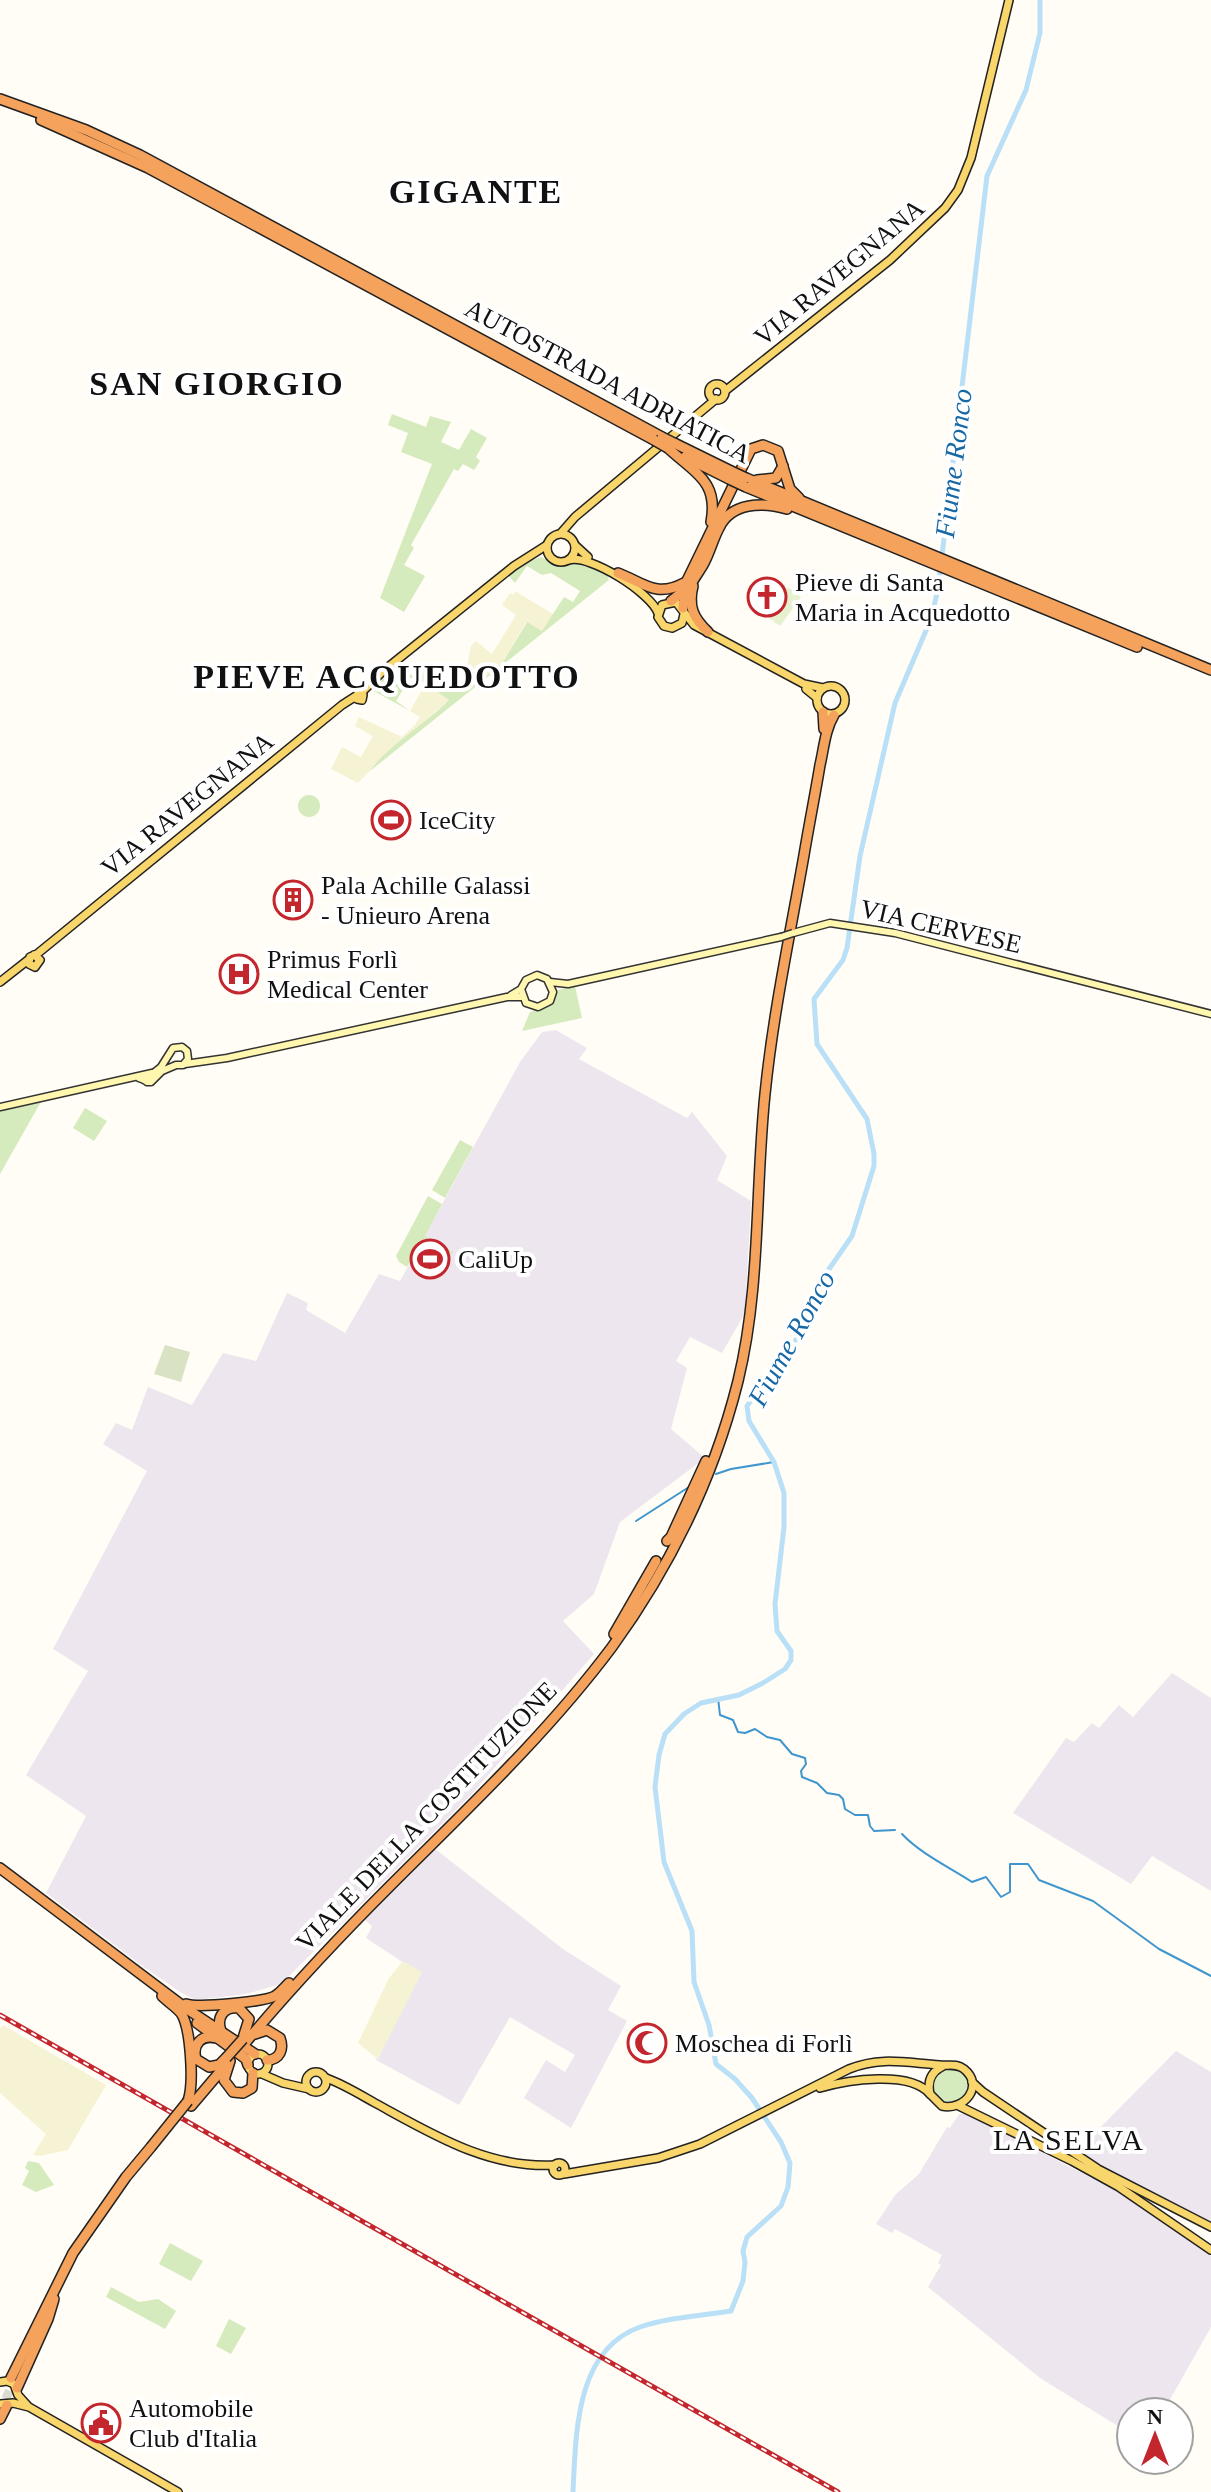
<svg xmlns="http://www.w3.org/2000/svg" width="1211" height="2492" viewBox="0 0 1211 2492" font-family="Georgia,serif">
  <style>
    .industrial { fill: #eee6ef }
    .farmland { fill: #f6f3d4 }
    .green { fill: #d5ebbd }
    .cemetery { fill: #d9e3c4 }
    .pitch { fill: #e6f2cf }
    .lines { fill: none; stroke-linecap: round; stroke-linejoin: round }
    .stream { stroke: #3f96cf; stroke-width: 2 }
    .river { stroke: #b9e0f7; stroke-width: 5 }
    .highway-tunnel { stroke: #dbdad3; stroke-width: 9; stroke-dasharray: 9 4.5; stroke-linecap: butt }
    .secondary-casing { stroke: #333; stroke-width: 9 }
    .primary-casing { stroke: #222; stroke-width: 10 }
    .highway-casing { stroke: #222; stroke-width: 12 }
    .secondary { stroke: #fff6b0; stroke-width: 6 }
    .primary { stroke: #f9d66b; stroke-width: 7 }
    .highway { stroke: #f5a25d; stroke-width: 9 }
    .rail-casing { stroke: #c4262e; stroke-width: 5 }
    .rail { stroke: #fff; stroke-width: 2; stroke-dasharray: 6; stroke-linecap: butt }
    .secondary-bridge-casing { stroke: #333; stroke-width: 9; stroke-linecap: butt }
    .highway-bridge-casing { stroke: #222; stroke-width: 12; stroke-linecap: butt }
    .secondary-bridge { stroke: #fff6b0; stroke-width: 6 }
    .highway-bridge { stroke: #f5a25d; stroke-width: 9 }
    .labels { text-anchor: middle; stroke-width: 8; stroke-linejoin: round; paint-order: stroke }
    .street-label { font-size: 26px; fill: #111; stroke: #fff }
    .poi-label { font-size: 26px; fill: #111; stroke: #fff; text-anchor: start }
    .water-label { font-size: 28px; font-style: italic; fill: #1768a6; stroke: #fff }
    .quarter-label { font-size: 30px; letter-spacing: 2px; fill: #111; stroke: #fff }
    .district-label { font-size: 34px; font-weight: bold; letter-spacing: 2px; fill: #111; stroke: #fff }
  </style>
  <rect width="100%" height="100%" fill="#fffdf5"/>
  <g class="industrial">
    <path d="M556 1030 587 1048 579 1059 687 1118 692 1112 727 1156 717 1180 751 1201 745 1313 722 1353 690 1337 676 1361 687 1368 671 1429 705 1458 620 1522 594 1594 563 1621 594 1654 470 1796 281 1984 246 1994 196 2000 180 1992 141 1965 46 1893 86 1816 26 1775 88 1671 53 1649 147 1471 103 1444 116 1423 132 1430 148 1387 192 1405 223 1353 256 1361 287 1293 308 1303 306 1310 345 1333 379 1274 400 1281 520 1062 542 1032Z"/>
    <path d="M1172 1673 1211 1698V1891L1152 1856 1131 1884 1013 1813 1066 1738 1074 1742 1092 1723 1099 1728 1119 1705 1133 1717Z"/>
    <path d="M434 1848 563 1949 621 1986 608 2010 627 2021 571 2128 524 2098 546 2060 565 2072 575 2055 510 2017 459 2105 376 2060 419 1973 366 1938 372 1926 365 1920Z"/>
    <path d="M1176 2051 1211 2072V2222L1087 2158 1084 2151V2144Z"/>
    <path d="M959 2114H967L1115 2190 1211 2256V2327L1163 2412H1131V2434L1040 2378 928 2287 941 2265 938 2263 942 2255 895 2229 892 2233 876 2224 895 2195 919 2174 947 2127 950 2128Z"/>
  </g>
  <g class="farmland">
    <path d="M515 591 553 614 549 622 541 632 526 622 503 662 477 684 464 680 471 646 476 641 492 654 516 615 502 605 510 593 513 595Z"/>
    <path d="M416 678 450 700 435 712 430 720 385 755 358 783 331 769 342 747 361 757 373 736 355 726 359 717 402 737 415 725 420 717 410 711 424 686 414 680Z"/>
    <path d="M403 1961 422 1972 378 2059 358 2043 389 1978Z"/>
    <path d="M3 2025 106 2085 68 2150 40 2156 33 2155 46 2134 0 2093V2029Z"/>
  </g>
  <g class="green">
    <path d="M392 414 426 427 430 416 451 422 441 442 459 450 471 429 487 438 476 457 480 461 474 470 463 464 458 471 454 469 411 545 414 548 404 565 425 576 404 612 380 598 432 464 401 452 408 433 388 425Z"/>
    <path d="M541 557 558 566 579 562 607 574 609 580 370 771C388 745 426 724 449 700L417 678H410L396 701 410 711 374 691 386 674 400 683 408 673 416 678 428 669 451 683 454 681 462 684 464 680 477 684 503 662 527 622 542 631 564 597 573 602 580 591 551 573 542 575 527 566 515 583 508 575 520 565Z"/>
    <circle cx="309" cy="806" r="11"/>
    <path d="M590 981 575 986 582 1018 522 1031 530 1012 548 1006 558 990Z"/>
    <path d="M42 1100 0 1174V1109Z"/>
    <path d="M85 1108 107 1121 94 1141 73 1128Z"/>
    <path d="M460 1140 473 1147 445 1198 432 1190Z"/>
    <path d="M428 1196 442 1204 425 1236 453 1252 452 1254 423 1239 407 1267 399 1262 396 1256Z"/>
    <circle cx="951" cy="2086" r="19"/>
    <path d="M28 2161 39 2163 54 2185 36 2192 22 2185 29 2171 25 2168Z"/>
    <path d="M170 2243 203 2261 191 2281 159 2264Z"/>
    <path d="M111 2287 139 2302 158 2299 176 2311 165 2329 106 2297Z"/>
    <path d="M229 2319 246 2328 231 2354 216 2346Z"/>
  </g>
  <path class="cemetery" d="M165 1345 190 1352 181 1382 154 1374Z"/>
  <path class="pitch" d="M788 587 801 597 780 626 766 616Z"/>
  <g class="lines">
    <g class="stream">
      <path d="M716 1474 731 1469 774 1462"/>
      <path d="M636 1521 689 1487"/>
      <path d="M718 1698 720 1715 733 1720 738 1732 745 1733 755 1729 767 1737 780 1740 792 1754 805 1758 806 1764 801 1771 802 1777 817 1783 827 1793 839 1795 843 1799 845 1809 855 1815H868L870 1826 874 1831 895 1830"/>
      <path d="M902 1834C921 1854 949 1867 972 1882L986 1877 1001 1897 1010 1892V1864H1028L1039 1880 1093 1901 1159 1949 1211 1976"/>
    </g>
    <path class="river" d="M573 2492C576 2434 575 2350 640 2327 668 2317 702 2316 731 2311L743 2281 745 2262 743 2251 747 2237 781 2206 788 2187 790 2163 781 2142 752 2098 735 2079 716 2064 709 2025 694 1982 692 1931 664 1862 655 1787 659 1755 665 1734 684 1714 701 1703 739 1695 763 1683 785 1669 791 1660V1651L777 1631 775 1604 784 1527V1493L774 1462 749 1421 747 1406 801 1333 809 1304 818 1285 852 1236 874 1166V1154L867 1119 817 1044 814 999 843 960 847 948 860 856 895 703 931 619 938 589 987 176 1026 90 1040 33V0"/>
    <path class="highway-tunnel" d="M0 2411 15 2379"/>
    <g class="secondary-casing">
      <g id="secondary">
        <path d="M793 933 830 923 895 933 1211 1014"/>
        <path d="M550 982 568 984 781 937"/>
        <path d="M511 995 521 989 526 980 537 975 547 979 553 992 550 1001 538 1007 526 1003 521 989"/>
        <path d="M185 1064 227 1058 507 997H522"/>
        <path d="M139 1078C144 1079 147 1083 151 1082L162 1071 176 1065H183L188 1059 187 1051 182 1047 173 1048 161 1067 147 1078V1082"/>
        <path d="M0 1107 152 1073"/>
      </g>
    </g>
    <g class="primary-casing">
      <g id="primary">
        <circle cx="717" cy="392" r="8"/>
        <path d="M725 391 890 260 945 208 958 190 971 158 1009 0"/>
        <path d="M561 533 575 517 716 399"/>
        <circle cx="561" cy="548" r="14"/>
        <path d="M576 546 588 557"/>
        <path d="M569 560C590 554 651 593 658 613"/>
        <path d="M684 614 682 623 672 628 664 626 658 617 662 605 676 602 694 625 804 684 823 688"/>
        <circle cx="831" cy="700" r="14"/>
        <path d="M806 689 817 698"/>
        <path d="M358 693 363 695 362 700 357 699Z"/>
        <path d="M361 693 382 672 514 566 547 545"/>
        <path d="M34 955 40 960 35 967 29 964 30 957 37 954 342 705 356 696"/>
        <path d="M0 982 28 960"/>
        <circle cx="258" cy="2064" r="10"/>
        <circle cx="316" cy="2082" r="10"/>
        <path d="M262 2074 283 2083 309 2089"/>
        <path d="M326 2078C343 2084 359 2094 375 2103 432 2134 488 2169 555 2165"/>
        <path d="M972 2082 983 2092 1098 2169 1211 2227"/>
        <path d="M820 2088C847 2080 910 2070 930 2094"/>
        <path d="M959 2106 1072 2161 1119 2187 1211 2250"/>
        <circle cx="559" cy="2169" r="6"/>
        <path d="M564 2174 658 2158 700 2144 849 2069C881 2056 907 2063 940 2065 949 2066 956 2063 964 2069 985 2086 964 2111 942 2106L930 2094C927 2081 931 2072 943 2066"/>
        <path d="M0 2382 7 2381 14 2384 18 2395 27 2405"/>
        <path d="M0 2404 13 2403 29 2407 178 2492"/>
      </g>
    </g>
    <g class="highway-casing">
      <g id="highway">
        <path d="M0 99 86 130 140 155 662 437"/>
        <path d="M41 120 148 168 654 440"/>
        <path d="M674 443 731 471"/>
        <path d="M668 448C693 472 719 480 711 522"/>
        <path d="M685 457 729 479"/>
        <path d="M746 478 1211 670"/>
        <path d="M757 480 776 478 783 466"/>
        <path d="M746 487 1137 647"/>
        <path d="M618 573C644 583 656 598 684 583"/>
        <path d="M693 586C688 606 693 618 708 632"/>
        <path d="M671 601 681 593 751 449 763 445 778 451 790 489 799 498"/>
        <path d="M683 608C684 590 695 579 704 563 710 552 713 539 719 528 731 502 763 502 787 509"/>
        <path d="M823 712 824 729"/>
        <path d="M667 1541 671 1537 706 1461"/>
        <path d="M614 1634 656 1561"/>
        <path d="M0 1868 187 2009 255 2054"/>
        <path d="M162 1996C168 2002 176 2007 181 2013 191 2028 194 2084 188 2101"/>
        <path d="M186 2004C199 2008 263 2002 275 1996 280 1993 285 1987 289 1983"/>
        <path d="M197 2023 246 2059 248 2065"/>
        <path d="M221 2031C216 2017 224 2006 239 2008L249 2019 243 2038"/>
        <path d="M255 2034 267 2030 280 2038C284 2049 280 2060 267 2060"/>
        <path d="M216 2038C201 2034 192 2045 196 2059L209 2067 219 2065 226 2058"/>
        <path d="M246 2042C292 1987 340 1936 390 1886 467 1809 547 1734 612 1647 670 1567 714 1477 738 1381 761 1287 755 1190 765 1094 773 1014 790 935 804 855 809 825 815 795 820 765 824 748 825 730 834 715"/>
        <path d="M230 2061 224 2080 233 2092 243 2093 252 2088 253 2073"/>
        <path d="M191 2106 225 2066"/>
        <path d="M11 2378 73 2253 126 2177 151 2147"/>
        <path d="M17 2388 48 2319 54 2299"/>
        <path d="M0 2419 7 2405"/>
      </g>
    </g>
    <use href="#secondary" class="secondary"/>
    <use href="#primary" class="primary"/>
    <use href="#highway" class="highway"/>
    <g class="rail-casing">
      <path id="rail" d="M0 2015 838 2492"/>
    </g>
    <use href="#rail" class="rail"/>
    <g class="secondary-bridge-casing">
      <path id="secondary-bridge" d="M781 937 793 933"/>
    </g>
    <g class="highway-bridge-casing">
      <g id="highway-bridge">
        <path d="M662 437 674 443"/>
        <path d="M654 440 668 448"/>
        <path d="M731 471 746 478"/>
        <path d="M729 479 746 487"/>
        <path d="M226 2058 243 2039"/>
        <path d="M151 2147 188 2101"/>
      </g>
    </g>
    <use href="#secondary-bridge" class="secondary-bridge"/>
    <use href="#highway-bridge" class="highway-bridge"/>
  </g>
  <defs>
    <g id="church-ring" transform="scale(2)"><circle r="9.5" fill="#fff" stroke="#c4262e" stroke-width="1.5"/><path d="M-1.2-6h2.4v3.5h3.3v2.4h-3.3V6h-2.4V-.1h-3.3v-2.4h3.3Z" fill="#c4262e"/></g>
    <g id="stadium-ring" transform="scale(2)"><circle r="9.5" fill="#fff" stroke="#c4262e" stroke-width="1.5"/><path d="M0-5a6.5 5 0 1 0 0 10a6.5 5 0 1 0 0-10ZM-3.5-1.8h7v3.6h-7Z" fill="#c4262e"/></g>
    <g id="building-ring" transform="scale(2)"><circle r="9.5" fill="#fff" stroke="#c4262e" stroke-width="1.5"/><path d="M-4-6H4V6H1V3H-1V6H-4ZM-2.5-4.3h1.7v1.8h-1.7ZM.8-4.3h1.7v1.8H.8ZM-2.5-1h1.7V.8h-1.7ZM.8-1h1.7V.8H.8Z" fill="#c4262e"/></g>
    <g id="hospital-ring" transform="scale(2)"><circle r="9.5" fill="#fff" stroke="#c4262e" stroke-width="1.5"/><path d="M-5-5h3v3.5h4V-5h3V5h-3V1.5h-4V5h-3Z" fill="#c4262e"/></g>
    <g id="mosque-ring" transform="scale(2)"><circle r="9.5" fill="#fff" stroke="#c4262e" stroke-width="1.5"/><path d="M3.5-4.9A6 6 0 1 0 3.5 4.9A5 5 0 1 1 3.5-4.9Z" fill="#c4262e"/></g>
    <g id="civic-ring" transform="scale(2)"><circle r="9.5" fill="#fff" stroke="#c4262e" stroke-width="1.5"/><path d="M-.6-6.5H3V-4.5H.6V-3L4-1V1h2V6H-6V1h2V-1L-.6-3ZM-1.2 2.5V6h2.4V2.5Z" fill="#c4262e"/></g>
  </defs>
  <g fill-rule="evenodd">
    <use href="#church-ring" x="767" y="597"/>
    <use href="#stadium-ring" x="391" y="820"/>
    <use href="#building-ring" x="293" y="900"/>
    <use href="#hospital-ring" x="239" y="974"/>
    <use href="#stadium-ring" x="430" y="1259"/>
    <use href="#mosque-ring" x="647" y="2043"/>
    <use href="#civic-ring" x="101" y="2423"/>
  </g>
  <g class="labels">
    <g class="street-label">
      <text transform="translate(839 272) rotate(-40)" y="9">VIA RAVEGNANA</text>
      <text transform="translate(608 381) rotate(28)" y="9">AUTOSTRADA ADRIATICA</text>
      <text transform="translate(187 804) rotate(-39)" y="9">VIA RAVEGNANA</text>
      <text transform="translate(941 926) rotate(13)" y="9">VIA CERVESE</text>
      <text transform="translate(426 1816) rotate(-46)" y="9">VIALE DELLA COSTITUZIONE</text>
    </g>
    <g class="poi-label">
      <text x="795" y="591">Pieve di Santa<tspan x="795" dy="30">Maria in Acquedotto</tspan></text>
      <text x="419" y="829">IceCity</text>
      <text x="321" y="894">Pala Achille Galassi<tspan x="321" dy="30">- Unieuro Arena</tspan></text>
      <text x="267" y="968">Primus Forlì<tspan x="267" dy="30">Medical Center</tspan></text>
      <text x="458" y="1268">CaliUp</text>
      <text x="675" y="2052">Moschea di Forlì</text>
      <text x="129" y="2417">Automobile<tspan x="129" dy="30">Club d'Italia</tspan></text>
    </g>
    <g class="water-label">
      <text transform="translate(953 463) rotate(-83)" y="10">Fiume Ronco</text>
      <text transform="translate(791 1338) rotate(-61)" y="10">Fiume Ronco</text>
    </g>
    <g class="quarter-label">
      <text x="1069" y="2150">LA SELVA</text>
    </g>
    <g class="district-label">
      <text x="476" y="203">GIGANTE</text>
      <text x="217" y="395">SAN GIORGIO</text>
      <text x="387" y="688">PIEVE ACQUEDOTTO</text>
    </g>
  </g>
  <g transform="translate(1155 2436)"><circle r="38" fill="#ffffff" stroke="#a0a0a0" stroke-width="2"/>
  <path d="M0-6L14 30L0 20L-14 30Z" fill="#c4262e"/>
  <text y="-12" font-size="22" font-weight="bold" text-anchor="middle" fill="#111111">N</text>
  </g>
</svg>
